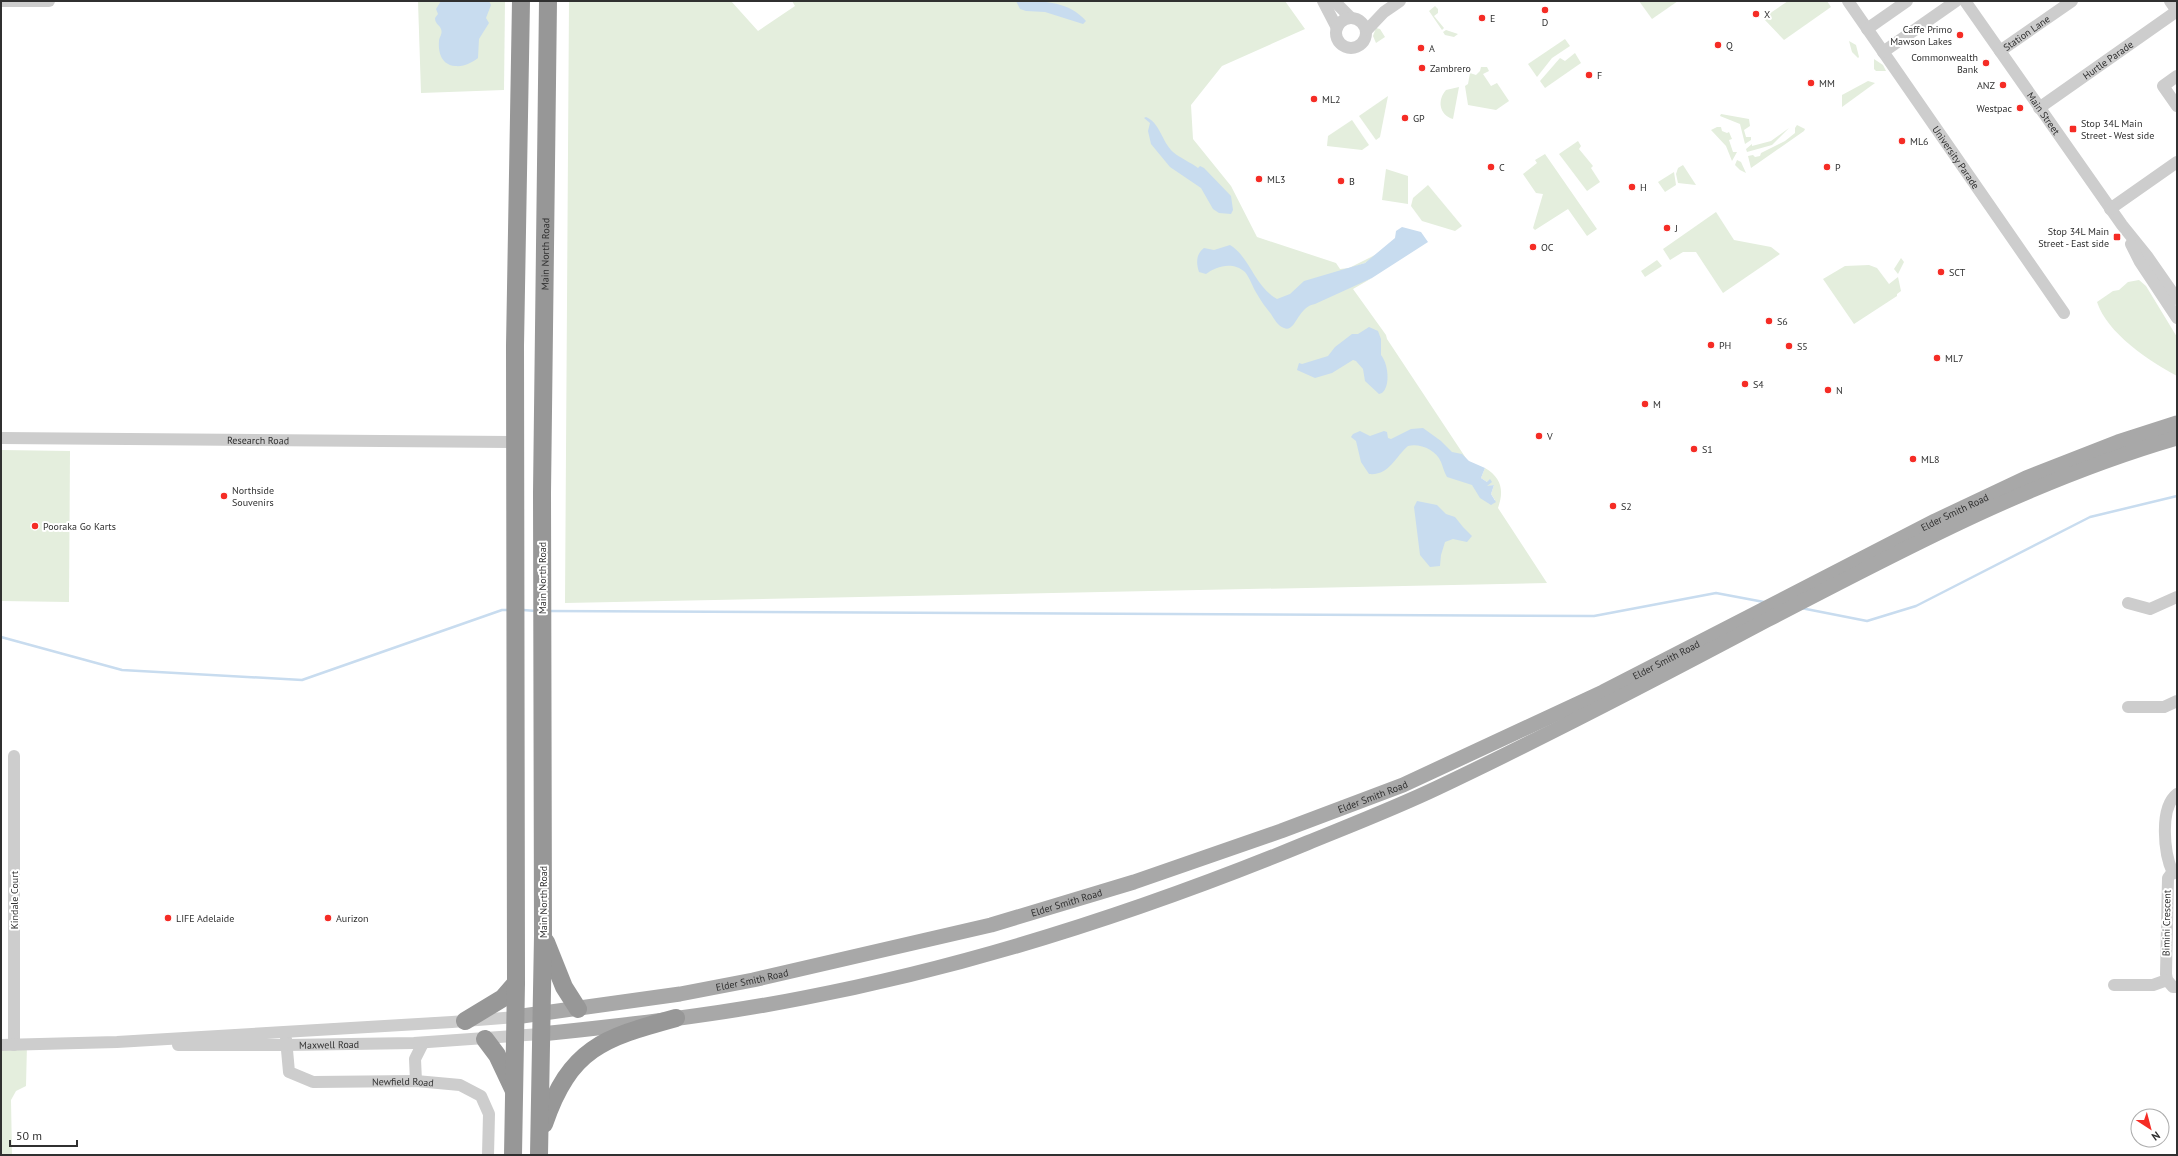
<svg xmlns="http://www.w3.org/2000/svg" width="2178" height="1156" viewBox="0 0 2178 1156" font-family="'PT Sans',sans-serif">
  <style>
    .green { fill: #e4eedd }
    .water { fill: #c8dcef }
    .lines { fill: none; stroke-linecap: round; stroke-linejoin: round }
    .stream { stroke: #c8dcef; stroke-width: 2.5 }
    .minor { stroke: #cdcdcd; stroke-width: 12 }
    .major { stroke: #a8a8a8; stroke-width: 15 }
    .highway { stroke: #979797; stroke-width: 18 }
    .poi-dot { fill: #f52c25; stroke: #fff; stroke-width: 1.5 }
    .labels { text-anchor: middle; stroke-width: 4; stroke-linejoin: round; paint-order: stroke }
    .poi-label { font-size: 10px; fill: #303030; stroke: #fff; text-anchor: start }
    .street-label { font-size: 10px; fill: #303030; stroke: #fff }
  </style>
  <rect width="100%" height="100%" fill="#fff"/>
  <g class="green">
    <path d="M418 1H505L504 90 421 93Z"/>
    <path d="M569 1H731L758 31 795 6 792 1H1285L1305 29 1222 66 1191 105 1193 139 1231 186 1257 237 1336 263 1340 269 1349 268 1381 252 1365 263 1342 271 1352 286 1372 278 1353 289 1386 335 1387 339 1495 502V500L1491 494 1494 485 1486 487 1487 482 1481 478 1485 468C1502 478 1504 491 1498 508L1547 583 565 603Z"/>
    <path d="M1639 1H1678L1652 19Z"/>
    <path d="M1788 1H1827L1831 7 1784 40 1763 18Z"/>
    <path d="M1435 6 1438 9V13L1434 16 1444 28 1442 30 1429 11Z"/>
    <path d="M1376 28 1380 29 1385 37 1376 43 1373 36Z"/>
    <path d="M1446 30 1458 34 1454 37 1445 35 1443 32Z"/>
    <path d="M1565 39 1570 46 1552 58 1537 77 1528 64Z"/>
    <path d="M1849 41 1856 45 1859 57 1858 58 1852 52Z"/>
    <path d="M1575 53 1581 63 1545 88 1540 81 1560 58 1565 61Z"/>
    <path d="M1874 59 1883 65 1886 71H1876L1874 69Z"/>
    <path d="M1481 67H1487L1489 71 1483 74 1491 86 1497 83 1509 101 1496 110 1468 105 1465 86 1468 84 1470 73 1476 75 1480 71Z"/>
    <path d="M1868 81 1875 83 1842 107V95Z"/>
    <path d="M1459 87 1453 119C1439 115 1437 100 1446 90Z"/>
    <path d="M1388 96 1380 137 1376 140 1359 116Z"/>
    <path d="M1721 114 1749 119 1750 126 1744 130 1746 137H1751V140L1745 144 1740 124 1720 116Z"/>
    <path d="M1352 120 1369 145 1362 150 1327 146 1328 136Z"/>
    <path d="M1797 125 1805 129 1804 131 1751 168 1748 156 1753 155 1755 157 1760 156 1761 153 1785 141 1795 133V128Z"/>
    <path d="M1717 127H1721L1722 131 1727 133 1729 132 1732 139 1729 140 1733 152H1737L1732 161 1726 146 1711 130Z"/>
    <path d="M1789 128 1772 145 1747 152 1746 149 1752 144V146L1771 141Z"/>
    <path d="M1578 141 1581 146 1579 149 1593 166 1591 168 1600 182 1587 191 1559 154Z"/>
    <path d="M1545 154 1597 229 1587 236 1568 209 1535 230 1533 228 1543 194 1536 193 1523 174 1537 163 1535 160Z"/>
    <path d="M1737 160 1741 162 1746 173 1740 170 1735 165Z"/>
    <path d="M1683 165 1696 185 1678 183 1676 174 1678 168Z"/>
    <path d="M1386 169 1408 176V204L1382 200Z"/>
    <path d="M1674 172 1676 185 1665 192 1658 182Z"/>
    <path d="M1428 185 1462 226 1455 231 1422 221 1411 206 1413 198Z"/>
    <path d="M1716 212 1734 240 1771 247 1780 254 1723 293 1696 252H1683L1670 260 1663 249Z"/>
    <path d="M1901 258 1904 262 1898 274 1894 269Z"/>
    <path d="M1657 260 1662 266 1645 277 1641 271Z"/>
    <path d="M1869 265 1877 268 1889 284 1898 277 1901 291 1897 294V296L1854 324 1823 279 1845 266Z"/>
    <path d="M2139 280 2146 286 2177 337V376C2149 361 2107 333 2097 302L2113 291 2119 290 2128 282Z"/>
    <path d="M1 450 70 451 69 602 1 601Z"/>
    <path d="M27 1044 26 1086 16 1091 11 1100 12 1155H1V1045Z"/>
  </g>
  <g class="water">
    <path d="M441 1H489L491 5 486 18 489 23 479 39 478 58C471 63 464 67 455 66 442 65 438 53 439 41 439 37 443 34 441 29 439 24 435 24 435 18L438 14 436 9Z"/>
    <path d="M1016 1C1040 1 1068 0 1086 21L1083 24 1045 12 1026 11 1020 9Z"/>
    <path d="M1146 117C1160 123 1162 142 1173 152 1180 158 1190 162 1198 168L1200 166 1204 168 1231 196 1233 210 1231 214 1219 213 1213 209 1201 188 1170 167 1151 144 1148 131 1150 123 1144 118Z"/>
    <path d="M1402 227 1421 232 1428 242 1372 278 1315 304C1297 307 1296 333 1284 328 1278 326 1274 319 1271 314 1266 308 1261 301 1257 294 1253 288 1250 278 1245 272 1233 261 1216 266 1206 274L1199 272C1196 263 1196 254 1204 248L1214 250 1230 245C1250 257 1254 286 1277 299L1290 294 1304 281 1365 263 1395 238 1396 231Z"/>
    <path d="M1369 327 1378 331 1381 339V355C1388 363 1391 386 1382 393L1379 394 1365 381 1363 369 1356 361 1353 360 1332 373 1315 378 1297 370 1299 363 1302 364 1328 356 1335 347 1352 334H1358Z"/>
    <path d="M1423 428 1441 441 1452 452 1462 454 1469 461 1485 468 1481 478 1487 482 1490 479 1492 482 1487 486 1494 485 1491 494 1496 502 1491 505 1480 498 1472 485 1447 477C1444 472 1443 467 1441 462 1436 450 1420 443 1408 446 1395 457 1389 476 1369 474L1361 462 1356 441 1351 437 1353 434 1360 431 1370 436 1384 431 1387 432 1388 438 1391 439 1411 429Z"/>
    <path d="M1417 501 1437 505 1446 514 1455 517 1463 527 1472 536 1467 542 1453 539 1445 542 1441 555 1440 566 1430 567 1420 555 1414 507Z"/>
  </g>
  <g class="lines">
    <g class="stream">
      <path d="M1801 608 1867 621 1916 606 2090 517 2177 496"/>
      <path d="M523 610 536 611"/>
      <path d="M548 611 1594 616 1716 593 1764 602"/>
      <path d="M1 637 122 670 302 680 502 610H510"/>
    </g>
    <g class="minor">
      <path d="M1 1H49"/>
      <path d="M1323 1 1337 28"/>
      <path d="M1334 1 1350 17"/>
      <path id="s1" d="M1848 1 2064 313"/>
      <path id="s2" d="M1965 1 2122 225 2147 256 2177 299"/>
      <path d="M2170 1 2177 11"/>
      <circle cx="1351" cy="33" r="15"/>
      <path d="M1867 29 1907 1"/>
      <path d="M1367 30 1384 12 1400 1"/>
      <path id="s3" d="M2000 51 2072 1"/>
      <path d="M1883 52 1956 1"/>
      <path d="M2177 76 2163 86 2177 106"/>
      <path id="s4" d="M2039 108 2177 11"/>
      <path d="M2110 209 2177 162"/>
      <path d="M2131 244 2140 262 2177 318"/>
      <path id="s5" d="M1 438 515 442"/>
      <path d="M2128 603 2150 609 2177 597"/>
      <path d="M2128 707H2164L2177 701"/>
      <path d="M14 756V1045"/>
      <path d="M2177 872 2171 874 2168 878 2166 974 2167 980 2173 987H2177"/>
      <path d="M2173 873C2164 854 2159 808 2177 794"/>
      <path d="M2114 985H2153L2167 980"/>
      <path id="s6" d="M286 1039 289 1072 313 1082 416 1081 460 1085 481 1096 489 1114 488 1155"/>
      <path d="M1 1045 117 1042 452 1022 515 1017"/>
      <path id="s7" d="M178 1045H286L414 1043 541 1034"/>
      <path d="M416 1081 415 1059 423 1043"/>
    </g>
    <g class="major">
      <path id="s8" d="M515 1017 680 994 753 980 991 925 1134 882 1281 831 1403 785 1603 692 1935 521 2026 478 2118 442 2177 423"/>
      <path d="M541 1034C628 1025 717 1015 803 998 976 965 1144 910 1307 843 1351 825 1395 808 1437 788 1549 735 1658 678 1767 620 1900 551 2032 480 2177 438"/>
    </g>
    <g class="highway">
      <path d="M546 942 564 987 578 1009"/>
      <path d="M465 1021 503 998 516 983"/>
      <path d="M485 1039 497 1055 514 1091"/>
      <path d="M544 1124C570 1048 603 1038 676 1018"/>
      <path d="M513 1155 516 983 515 346 521 1"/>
      <path id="s9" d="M539 1155 543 936 542 493 548 1"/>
    </g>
  </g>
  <g class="poi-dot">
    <circle cx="1545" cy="10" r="4"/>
    <circle cx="1756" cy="14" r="4"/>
    <circle cx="1482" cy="18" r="4"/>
    <circle cx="1960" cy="35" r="4"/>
    <circle cx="1718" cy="45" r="4"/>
    <circle cx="1421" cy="48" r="4"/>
    <circle cx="1986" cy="63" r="4"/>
    <circle cx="1422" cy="68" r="4"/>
    <circle cx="1589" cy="75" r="4"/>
    <circle cx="1811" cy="83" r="4"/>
    <circle cx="2003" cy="85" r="4"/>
    <circle cx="1314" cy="99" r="4"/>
    <circle cx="2020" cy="108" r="4"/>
    <circle cx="1405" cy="118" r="4"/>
    <rect x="2069" y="125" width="8" height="8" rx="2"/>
    <circle cx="1902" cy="141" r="4"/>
    <circle cx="1491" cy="167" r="4"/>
    <circle cx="1827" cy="167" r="4"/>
    <circle cx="1259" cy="179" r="4"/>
    <circle cx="1341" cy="181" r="4"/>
    <circle cx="1632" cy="187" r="4"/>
    <circle cx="1667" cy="228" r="4"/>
    <rect x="2113" y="233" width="8" height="8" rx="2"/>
    <circle cx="1533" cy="247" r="4"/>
    <circle cx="1941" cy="272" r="4"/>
    <circle cx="1769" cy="321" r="4"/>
    <circle cx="1711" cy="345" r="4"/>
    <circle cx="1789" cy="346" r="4"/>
    <circle cx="1937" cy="358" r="4"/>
    <circle cx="1745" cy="384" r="4"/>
    <circle cx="1828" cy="390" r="4"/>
    <circle cx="1645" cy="404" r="4"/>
    <circle cx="1539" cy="436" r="4"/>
    <circle cx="1694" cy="449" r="4"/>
    <circle cx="1913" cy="459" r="4"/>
    <circle cx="224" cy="496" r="4"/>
    <circle cx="1613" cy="506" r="4"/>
    <circle cx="35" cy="526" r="4"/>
    <circle cx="168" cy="918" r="4"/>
    <circle cx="328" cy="918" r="4"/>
  </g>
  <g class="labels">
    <g class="poi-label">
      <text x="1764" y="18">X</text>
      <text x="1490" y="22">E</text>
      <text x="1545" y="26" text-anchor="middle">D</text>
      <text x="1952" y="33" text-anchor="end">Caffe Primo<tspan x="1952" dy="12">Mawson Lakes</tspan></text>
      <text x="1726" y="49">Q</text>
      <text x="1429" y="52">A</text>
      <text x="1978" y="61" text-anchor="end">Commonwealth<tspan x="1978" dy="12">Bank</tspan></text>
      <text x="1430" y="72">Zambrero</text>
      <text x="1597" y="79">F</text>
      <text x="1819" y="87">MM</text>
      <text x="1995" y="89" text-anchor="end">ANZ</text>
      <text x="1322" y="103">ML2</text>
      <text x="2012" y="112" text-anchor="end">Westpac</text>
      <text x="1413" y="122">GP</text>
      <text x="2081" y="127">Stop 34L Main<tspan x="2081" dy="12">Street - West side</tspan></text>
      <text x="1910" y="145">ML6</text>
      <text x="1499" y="171">C</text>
      <text x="1835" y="171">P</text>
      <text x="1267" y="183">ML3</text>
      <text x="1349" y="185">B</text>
      <text x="1640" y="191">H</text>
      <text x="1675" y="232">J</text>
      <text x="2109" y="235" text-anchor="end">Stop 34L Main<tspan x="2109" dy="12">Street - East side</tspan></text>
      <text x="1541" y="251">OC</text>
      <text x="1949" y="276">SCT</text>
      <text x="1777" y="325">S6</text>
      <text x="1719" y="349">PH</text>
      <text x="1797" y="350">S5</text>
      <text x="1945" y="362">ML7</text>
      <text x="1753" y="388">S4</text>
      <text x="1836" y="394">N</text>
      <text x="1653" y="408">M</text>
      <text x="1547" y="440">V</text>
      <text x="1702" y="453">S1</text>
      <text x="1921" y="463">ML8</text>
      <text x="232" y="494">Northside<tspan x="232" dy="12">Souvenirs</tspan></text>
      <text x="1621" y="510">S2</text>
      <text x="43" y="530">Pooraka Go Karts</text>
      <text x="176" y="922">LIFE Adelaide</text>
      <text x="336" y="922">Aurizon</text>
    </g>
    <g class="street-label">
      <text dy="4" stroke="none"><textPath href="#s3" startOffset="32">Station Lane</textPath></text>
      <text dy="4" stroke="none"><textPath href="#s4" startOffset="84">Hurtle Parade</textPath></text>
      <text dy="4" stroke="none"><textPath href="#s2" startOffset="137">Main Street</textPath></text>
      <text dy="4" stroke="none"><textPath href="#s1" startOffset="190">University Parade</textPath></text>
      <text dy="4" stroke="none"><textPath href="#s9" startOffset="901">Main North Road</textPath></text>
      <text dy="4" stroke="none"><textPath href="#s5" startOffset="257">Research Road</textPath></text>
      <text dy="4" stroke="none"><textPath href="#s8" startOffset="1536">Elder Smith Road</textPath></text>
      <text transform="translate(542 578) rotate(-90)" y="4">Main North Road</text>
      <text dy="4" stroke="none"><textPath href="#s8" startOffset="1212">Elder Smith Road</textPath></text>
      <text dy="4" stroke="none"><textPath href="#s8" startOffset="888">Elder Smith Road</textPath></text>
      <text transform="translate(14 900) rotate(-90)" y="4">Kindale Court</text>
      <text transform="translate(543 902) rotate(-90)" y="4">Main North Road</text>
      <text dy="4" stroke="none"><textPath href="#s8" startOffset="564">Elder Smith Road</textPath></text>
      <text transform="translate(2166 923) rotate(-89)" y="4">Bimini Crescent</text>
      <text dy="4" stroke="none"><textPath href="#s8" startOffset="240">Elder Smith Road</textPath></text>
      <text dy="4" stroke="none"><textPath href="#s7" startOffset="151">Maxwell Road</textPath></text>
      <text dy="4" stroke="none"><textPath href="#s6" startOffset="149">Newfield Road</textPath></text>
    </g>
  </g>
  <rect width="2178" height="1156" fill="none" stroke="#303030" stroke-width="4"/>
  <g transform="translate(2150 1128) rotate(144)"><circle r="19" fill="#ffffff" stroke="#acacac"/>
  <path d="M0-3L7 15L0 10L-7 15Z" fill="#f52c25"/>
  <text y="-6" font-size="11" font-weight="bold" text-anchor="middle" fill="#303030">N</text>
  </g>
  <path d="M10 1140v6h67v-6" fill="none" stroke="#303030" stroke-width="2"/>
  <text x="16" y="1140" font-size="12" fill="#303030" stroke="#ffffff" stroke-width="3" paint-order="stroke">50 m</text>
</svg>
